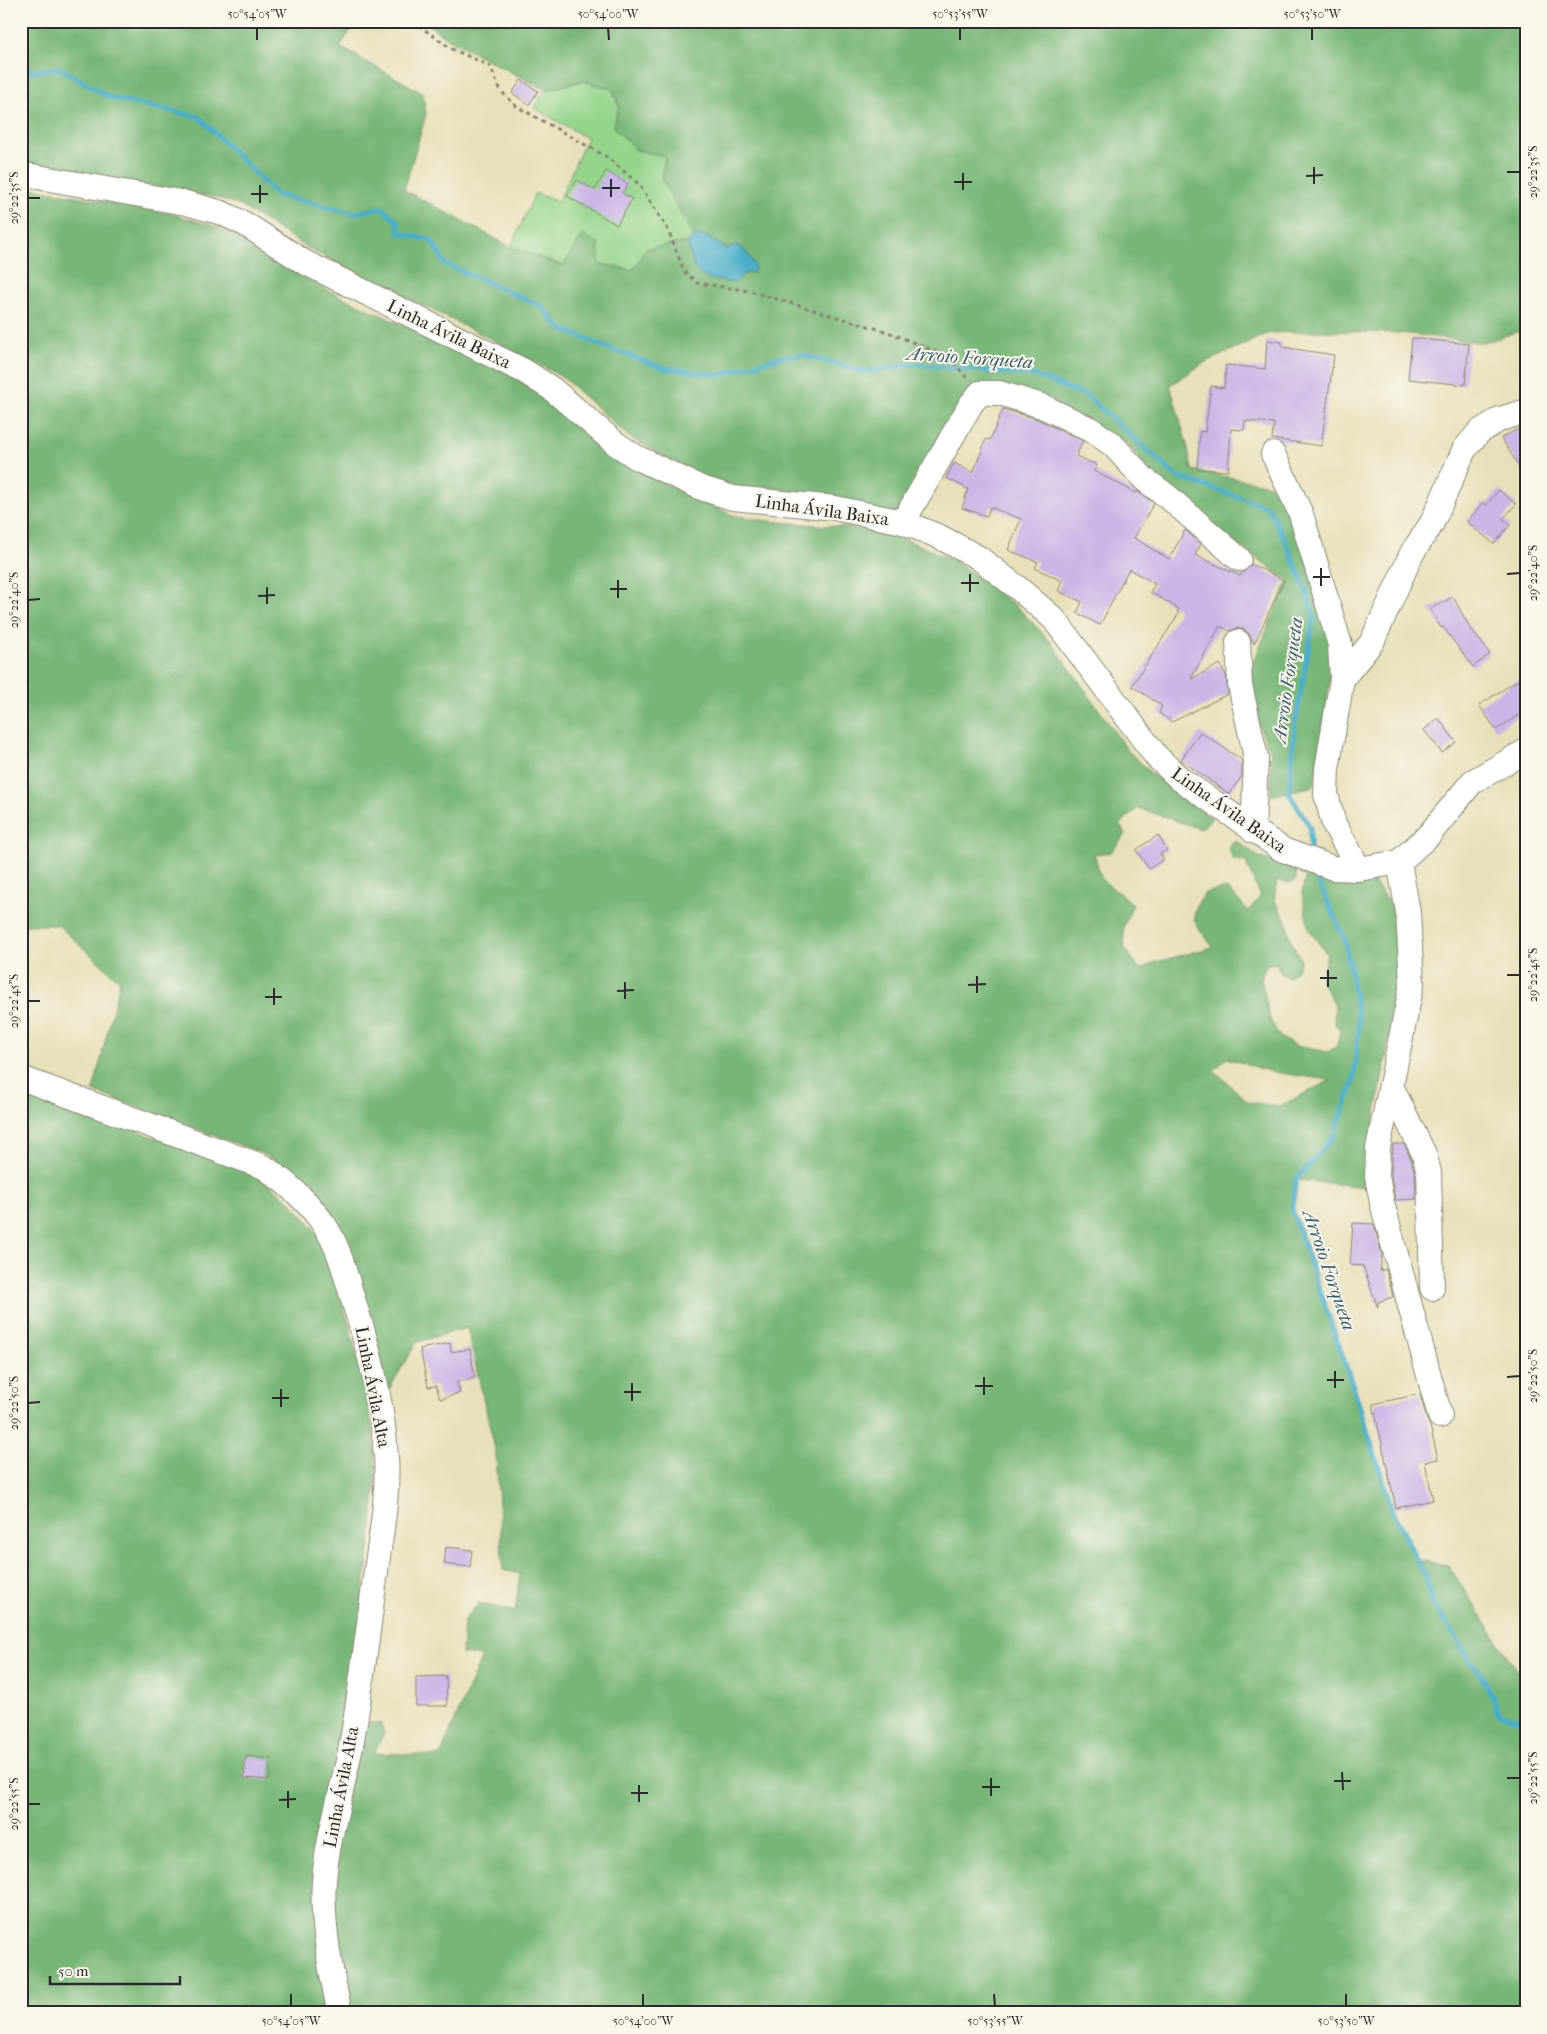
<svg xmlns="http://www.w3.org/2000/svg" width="1547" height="2034" viewBox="0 0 1547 2034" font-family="'IM FELL French Canon',serif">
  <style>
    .green { fill: #94d48b; stroke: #60805b }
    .forest { fill: #77b677; stroke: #517051; fill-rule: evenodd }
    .water { fill: #4aadc9; stroke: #3a6c7a }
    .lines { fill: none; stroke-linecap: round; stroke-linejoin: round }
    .stream { stroke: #4aadc9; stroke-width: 5 }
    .building { fill: #c9b5e6 }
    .minor-casing { stroke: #898672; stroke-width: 26 }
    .path { stroke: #898672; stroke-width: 3; stroke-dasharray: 4 4; stroke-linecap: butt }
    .minor { stroke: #fff; stroke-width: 24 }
    .ticks { fill: none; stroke: #2b2b2b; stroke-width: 2 }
    .labels { text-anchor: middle; stroke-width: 4; stroke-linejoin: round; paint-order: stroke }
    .street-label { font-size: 18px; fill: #2b2b2b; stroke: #fbf7ec }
    .water-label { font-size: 19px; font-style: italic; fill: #375f6a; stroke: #fbf7ec }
    .neatline { fill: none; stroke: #2b2b2b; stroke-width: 2 }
    .ticks-label { font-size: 12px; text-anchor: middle; fill: #2b2b2b }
  </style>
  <rect width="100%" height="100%" fill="#fbf7ec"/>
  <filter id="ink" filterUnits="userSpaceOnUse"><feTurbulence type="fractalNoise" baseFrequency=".02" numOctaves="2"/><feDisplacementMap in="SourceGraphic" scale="10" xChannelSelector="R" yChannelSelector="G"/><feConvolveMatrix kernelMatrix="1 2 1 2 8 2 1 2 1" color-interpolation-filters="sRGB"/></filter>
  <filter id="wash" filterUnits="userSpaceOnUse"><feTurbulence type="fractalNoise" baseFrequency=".0096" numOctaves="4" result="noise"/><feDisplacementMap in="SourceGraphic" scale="20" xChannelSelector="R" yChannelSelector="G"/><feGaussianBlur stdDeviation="1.12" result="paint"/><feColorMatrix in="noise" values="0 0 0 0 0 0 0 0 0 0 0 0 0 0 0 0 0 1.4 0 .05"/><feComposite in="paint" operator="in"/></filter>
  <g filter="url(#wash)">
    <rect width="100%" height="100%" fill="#e7e0ba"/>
    <path class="green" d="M582 81 612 89 636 150 665 156 662 180 694 236 687 242 646 249 633 270 598 264 564 266 511 247 535 193 558 202 587 138 534 108 545 90Z"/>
    <g class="forest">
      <path d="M21 21H356L340 47 423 93 426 114 404 190 511 247 563 266 583 234 599 244V264L633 270 646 249 687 242 694 268 727 249 706 236H694L662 180 665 156 636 150 613 127 619 105 612 89 582 81 545 90 452 41 422 21H1526V329L1483 343 1402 333 1322 331 1269 333 1204 363 1170 385 1188 449 1192 470 1274 486 1294 518 1335 646 1314 786 1271 796V753L1248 701 1245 682 1288 580 1213 527 1157 479 1125 442 984 387 897 514 745 489 694 474 628 436 564 378 505 346 313 251 241 206 218 198 21 162Z"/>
      <path d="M21 186 172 214 227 230 294 272 329 291 513 376 549 401 621 463 732 515 768 521 865 529 900 537 946 557 984 581 1017 607 1051 642 1128 751 1151 773 1212 818 1201 829 1138 808 1119 825 1126 834 1111 852 1094 854 1102 880 1133 904 1123 928 1125 949 1140 969 1157 962 1213 947C1196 923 1185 920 1205 893L1227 888 1248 911 1260 897 1246 862 1233 859 1229 848 1235 840 1259 857 1296 870V880L1290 883 1277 881 1274 899 1287 923 1290 939 1301 960 1296 971 1288 977 1281 973 1276 963 1267 964 1261 978 1270 1020 1280 1037 1296 1046 1328 1052 1337 1046 1340 1030 1334 1023 1335 1004 1321 981 1327 954 1309 930 1302 893 1307 869 1343 881 1374 882 1393 908 1403 961 1369 1152 1367 1187 1297 1180 1292 1210 1355 1392 1392 1509 1417 1560 1448 1565 1526 1685V2013H347L330 1886 362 1722 381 1724 384 1733 374 1753 440 1756 482 1656 462 1654 464 1620 479 1603 515 1612 520 1574 503 1570 496 1453 467 1328 417 1342 388 1391 308 1187 286 1166 259 1152 93 1091 120 981 58 925H21ZM1227 1058 1272 1072 1331 1080 1280 1106 1248 1102 1214 1070Z"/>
      <path d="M21 1088 259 1176 290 1201 309 1222 324 1244 350 1327 373 1429 376 1476 372 1529 344 1734 318 1852 331 2013H21Z"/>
    </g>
    <path class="water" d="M694 236H706L727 249 738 245 748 254 755 265 754 272 745 273 735 283C697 277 697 281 687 242Z"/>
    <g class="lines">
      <g class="stream">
        <path d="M21 59 32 72 59 68 111 98 199 117 277 195 353 213 382 208 398 222 399 233 431 240 445 264 541 306 560 328 605 347 663 368 720 375 780 357 803 355 864 372 914 364 1033 375 1087 396 1176 476 1268 507 1285 540 1306 591 1314 617 1295 725 1289 793 1310 827V852"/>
        <path d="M1313 870 1345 940 1359 1022 1354 1080 1334 1136 1296 1180 1292 1210 1355 1392 1392 1509 1425 1576 1433 1603 1486 1683 1499 1714 1526 1721"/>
      </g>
    </g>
    <g id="blocks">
      <g class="building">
        <path d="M521 80 538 91 529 105 512 93Z"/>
        <path d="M606 171 628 184 622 193 632 199 617 225 567 196 577 180 595 190Z"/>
        <path d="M1412 338 1469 344 1465 385 1408 379Z"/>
        <path d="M1267 340 1282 342V347L1334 355 1321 446 1272 439 1274 423 1245 421 1244 430 1231 429 1228 471 1197 469 1200 431 1205 432 1211 386 1224 388 1226 365 1265 369Z"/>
        <path d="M1003 409 1037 419 1083 441 1076 456 1097 465 1094 471 1136 493 1137 491 1154 503 1134 538 1169 559 1185 530 1201 544 1195 555 1240 576 1251 564 1284 580 1254 644 1249 634 1245 630 1237 628 1230 631 1220 626 1191 679 1220 664 1226 675 1228 694 1172 722 1159 713 1162 706 1132 686 1179 613 1177 612 1179 609 1150 592 1155 584 1129 569 1100 625 1077 613 1082 602 1058 591 1062 581 1035 568 1038 562 1008 550 1021 519 990 507 987 516 962 508 968 489 946 478 954 463 973 473 986 439 990 440Z"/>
        <path d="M1520 428 1526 437V477L1501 438Z"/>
        <path d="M1499 490 1516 504 1503 519 1510 525 1494 544 1467 522 1483 502 1486 505Z"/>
        <path d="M1453 597 1469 626 1490 654 1473 667 1443 627 1441 628 1430 609Z"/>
        <path d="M1526 675V710L1496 730 1479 705Z"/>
        <path d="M1438 718 1456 742 1442 753 1424 730Z"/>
        <path d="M1200 732 1242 760V776L1229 794 1181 760Z"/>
        <path d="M1158 835 1167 850 1160 854 1164 859 1149 869 1136 850Z"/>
        <path d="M1393 1144H1404L1411 1159 1415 1174 1416 1199 1395 1200 1391 1175Z"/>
        <path d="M1353 1223 1374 1224 1382 1254 1380 1271 1386 1269 1393 1297 1378 1302V1308L1363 1266 1350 1265Z"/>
        <path d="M450 1343 451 1352 470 1349 475 1378 457 1382 460 1393 440 1399 436 1386 428 1387 420 1349Z"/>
        <path d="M1420 1394 1427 1420 1430 1426 1438 1459 1425 1462 1433 1500 1396 1508 1373 1404Z"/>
        <path d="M446 1547 472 1550 470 1567 444 1564Z"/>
        <path d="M446 1676 447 1706H416V1677Z"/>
        <path d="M246 1756 271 1759 269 1780 244 1778Z"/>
      </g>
    </g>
  </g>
  <g filter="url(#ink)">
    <use href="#blocks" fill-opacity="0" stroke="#898672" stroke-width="1"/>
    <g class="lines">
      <g class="minor-casing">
        <g id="minor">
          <path d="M21 174 186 203 222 213 245 224 304 262 524 371 552 389 615 443 636 457 701 488 733 498 835 508 903 522 940 537 979 558 1018 588 1054 619 1156 756 1180 779 1283 850 1333 868 1359 869 1399 862 1428 836 1472 782 1526 751"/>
          <path d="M1273 454 1301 514 1340 645 1342 679"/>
          <path d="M903 522 971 404 980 393H999L1042 406 1090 429 1112 444 1144 479 1167 496 1239 559"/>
          <path d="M1238 642 1240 685 1256 758 1253 831"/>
          <path d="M1399 862 1408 912 1412 984 1378 1148 1377 1176 1382 1203 1440 1416"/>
          <path d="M1359 869 1334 824 1326 795 1327 769 1342 679 1372 642 1412 553 1432 523 1464 450 1479 432 1500 419 1524 412"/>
          <path d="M21 1078 264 1167C287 1183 309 1202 325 1226 341 1250 347 1282 356 1309 371 1356 383 1408 386 1457 389 1500 379 1544 374 1586 367 1637 361 1689 352 1740 344 1787 328 1833 324 1880 321 1920 331 1974 340 2013"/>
          <path d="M1391 1086 1424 1154 1429 1172 1432 1288"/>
        </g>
      </g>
      <path class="path" d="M412 21 452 49 490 66 501 91 516 106 607 157 640 185 668 230 684 271 697 283 750 291 888 332 949 357 967 378"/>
      <use href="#minor" class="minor"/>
    </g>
  </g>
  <path class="ticks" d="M257 28V40M608 28 609 40M960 28V40M1312 28V40M1314 167V184M1507 172H1520M963 173V190M1306 176 1323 175M611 179V197M954 182H972M260 185V203M602 188H620M251 194H268M28 198H40M1321 568V586M970 574V592M1507 574 1520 573M1313 577H1330M618 580V598M961 583H979M267 587V604M610 589H627M258 596 275 595M28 600 40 599M1328 970V987M1507 975H1520M977 976V993M1320 978H1337M625 982V999M968 985 986 984M274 988V1005M617 991 634 990M265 997H282M28 1001H40M1335 1371V1388M984 1377V1395M1507 1377 1520 1376M1327 1380H1344M632 1383V1401M975 1386H993M281 1389V1407M624 1392H641M272 1398H289M28 1403 40 1402M1342 1772 1343 1790M991 1778V1796M1507 1778H1520M1334 1781H1351M639 1785V1802M982 1787H1000M288 1791V1808M631 1793H648M279 1800 296 1799M28 1804H40M291 1994V2006M643 1994V2006M994 1994 995 2006M1346 1994V2006"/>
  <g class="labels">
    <g class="street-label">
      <text transform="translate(449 334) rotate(26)" y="6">Linha Ávila Baixa</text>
      <text transform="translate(822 510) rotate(8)" y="6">Linha Ávila Baixa</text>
      <text transform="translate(1229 810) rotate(35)" y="6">Linha Ávila Baixa</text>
      <text transform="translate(373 1387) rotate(79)" y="6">Linha Ávila Alta</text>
      <text transform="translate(341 1787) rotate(-79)" y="6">Linha Ávila Alta</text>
    </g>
    <g class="water-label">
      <text transform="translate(970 357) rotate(4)" y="7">Arroio Forqueta</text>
      <text transform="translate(1287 680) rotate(-82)" y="7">Arroio Forqueta</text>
      <text transform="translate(1330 1270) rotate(71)" y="7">Arroio Forqueta</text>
    </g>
  </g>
  <rect width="1547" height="2034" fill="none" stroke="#fbf7ec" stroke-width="55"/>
  <path d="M50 1976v8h130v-8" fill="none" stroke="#2b2b2b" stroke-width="2.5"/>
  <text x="58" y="1976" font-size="15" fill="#2b2b2b" stroke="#fbf7ec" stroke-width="4" paint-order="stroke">50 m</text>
  <rect x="28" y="28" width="1492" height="1978" class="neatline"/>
  <g class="ticks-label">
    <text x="257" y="18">50°54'05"W</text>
    <text x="608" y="18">50°54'00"W</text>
    <text x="960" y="18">50°53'55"W</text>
    <text x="1312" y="18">50°53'50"W</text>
    <text transform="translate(1533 172) rotate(-90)" y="4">29°22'35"S</text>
    <text transform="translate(14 198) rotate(-90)" y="4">29°22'35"S</text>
    <text transform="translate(1533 573) rotate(-90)" y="4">29°22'40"S</text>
    <text transform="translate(14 600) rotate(-90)" y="4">29°22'40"S</text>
    <text transform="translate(1533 975) rotate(-90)" y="4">29°22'45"S</text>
    <text transform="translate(14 1001) rotate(-90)" y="4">29°22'45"S</text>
    <text transform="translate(1533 1376) rotate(-90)" y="4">29°22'50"S</text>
    <text transform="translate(14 1403) rotate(-90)" y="4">29°22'50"S</text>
    <text transform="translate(1533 1778) rotate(-90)" y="4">29°22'55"S</text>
    <text transform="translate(14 1804) rotate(-90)" y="4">29°22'55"S</text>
    <text x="291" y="2025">50°54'05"W</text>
    <text x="643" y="2025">50°54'00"W</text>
    <text x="995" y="2025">50°53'55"W</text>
    <text x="1346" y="2025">50°53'50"W</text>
  </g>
</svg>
